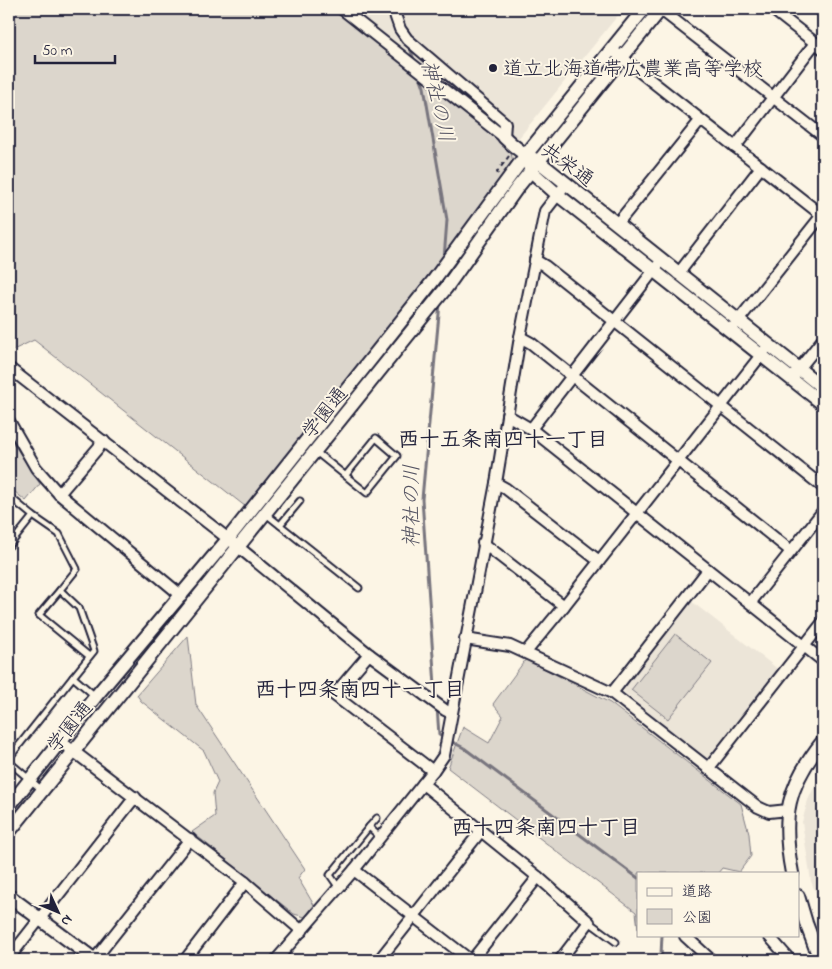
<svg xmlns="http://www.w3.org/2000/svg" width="832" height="969" viewBox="0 0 832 969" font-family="'Indie Flower','Klee One',sans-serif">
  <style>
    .built { fill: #ece5d8 }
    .green { fill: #dcd6cc; stroke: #7f7c84 }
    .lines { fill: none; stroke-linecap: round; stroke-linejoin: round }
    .stream { stroke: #78757e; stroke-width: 3 }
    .service-casing { stroke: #22223b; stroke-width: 9 }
    .minor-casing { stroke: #22223b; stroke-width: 14 }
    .tertiary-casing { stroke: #22223b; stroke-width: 16 }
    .path { stroke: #22223b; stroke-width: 2; stroke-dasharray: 5 4; stroke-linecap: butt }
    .service { stroke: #fcf5e5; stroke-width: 5 }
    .minor { stroke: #fcf5e5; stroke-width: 10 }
    .tertiary { stroke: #fcf5e5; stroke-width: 12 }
    .poi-dot { fill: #22223b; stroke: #fcf5e5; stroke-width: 2 }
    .labels { text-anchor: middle; stroke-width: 4; stroke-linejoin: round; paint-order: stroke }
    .poi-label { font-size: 20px; fill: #22223b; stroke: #fcf5e5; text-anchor: start }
    .street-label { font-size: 20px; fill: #22223b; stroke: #fcf5e5 }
    .water-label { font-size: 21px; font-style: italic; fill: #545362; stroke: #fcf5e5 }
    .neighbourhood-label { font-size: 21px; font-weight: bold; fill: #22223b; stroke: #fcf5e5 }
  </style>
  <rect width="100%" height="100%" fill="#fcf5e5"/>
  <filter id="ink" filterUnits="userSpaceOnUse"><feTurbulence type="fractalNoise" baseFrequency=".02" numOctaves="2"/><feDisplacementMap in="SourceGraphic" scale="10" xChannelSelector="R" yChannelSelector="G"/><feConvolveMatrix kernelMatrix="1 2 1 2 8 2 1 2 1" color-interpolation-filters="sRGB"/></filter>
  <g filter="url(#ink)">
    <g class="built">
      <path d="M336 9H623L510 149Z"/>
      <path d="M691 601 779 670 707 760 624 692 625 683Z"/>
      <path d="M823 769V911L811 881 802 822 808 800Z"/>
    </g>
    <g class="green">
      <path d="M9 9H336L510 149 514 166 246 507 34 340 9 352Z"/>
      <path d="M9 437 40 484 26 501 9 487Z"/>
      <path d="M675 634 712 663 668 719 631 690Z"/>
      <path d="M188 636 196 705 305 869 298 878 314 905 305 917 294 914 192 832 215 816 213 793 218 782 204 751 141 701 137 695Z"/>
      <path d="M526 659 610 703 741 804 749 834 751 856 739 872 722 868 718 873H638V929L636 912 448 768 463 727 489 743 503 716 493 704Z"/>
    </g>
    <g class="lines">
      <g class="stream">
        <path d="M409 45 415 63"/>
        <path d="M420 76 424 87 447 220 444 259"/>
        <path d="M436 700 422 499 440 303"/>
        <path d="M437 707 439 735 464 748 638 878"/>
        <path d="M662 935 661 955 664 960"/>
      </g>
      <g class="service-casing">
        <g id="service">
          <path d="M316 452 367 493 397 456 376 438 346 475"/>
          <path d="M9 501 11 498 33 516 9 546"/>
          <path d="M266 514 359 588"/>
          <path d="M33 516 59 534 77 569 60 590 79 608 94 651 73 677"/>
          <path d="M280 525 300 501"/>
          <path d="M60 590 39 615 89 656"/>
          <path d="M9 758 73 677 95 696"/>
          <path d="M9 762 42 790"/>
          <path d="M369 827 377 818"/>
          <path d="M339 888 330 875 369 827 380 837"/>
          <path d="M589 922 616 942"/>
        </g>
      </g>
      <g class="minor-casing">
        <g id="minor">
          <path d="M342 9 504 137"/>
          <path d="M393 9 400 29 407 39 505 123 504 137"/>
          <path d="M660 9 823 136"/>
          <path d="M772 9 823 49"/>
          <path d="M616 53 823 216"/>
          <path d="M735 147 815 43"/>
          <path d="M617 224 700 121"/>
          <path d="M535 260 545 266 823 487"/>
          <path d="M678 274 761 167"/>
          <path d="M734 326 822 215"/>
          <path d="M520 337 531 343 791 551"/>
          <path d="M9 368 231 541 369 654 445 710 451 713"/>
          <path d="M795 374 823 339"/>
          <path d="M507 415 531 429 823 661"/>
          <path d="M9 421 36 468 59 494 182 596"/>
          <path d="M531 429 658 265"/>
          <path d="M496 483 505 488 599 561"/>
          <path d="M59 494 104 441"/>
          <path d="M483 543 564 606"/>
          <path d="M751 602 823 511"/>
          <path d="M465 639 510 646 612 693 758 807 769 812 788 810"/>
          <path d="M526 652 564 606 765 350"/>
          <path d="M369 654 334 695 433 771"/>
          <path d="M612 693 708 570"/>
          <path d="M60 741 245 882 302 931"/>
          <path d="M708 769 823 622"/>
          <path d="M423 784 538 877 589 922 560 960"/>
          <path d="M354 870 470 960"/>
          <path d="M768 935 790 960"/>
          <path d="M685 936 711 960"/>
          <path d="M9 958 135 797"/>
          <path d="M94 960 190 839"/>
          <path d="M185 960 245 882"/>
          <path d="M276 960 354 870 433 771 444 755 496 483 520 337 545 211 562 189"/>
          <path d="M379 960 481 831"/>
          <path d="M472 960 538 877"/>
        </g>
      </g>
      <g class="tertiary-casing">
        <g id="tertiary">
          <path d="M504 137C515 148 524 155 538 161L823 388"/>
          <path d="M528 163 531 171 558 195 823 404"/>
          <path d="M9 806 96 696 228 539 433 281 525 156 644 9"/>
          <path d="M9 832 446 288 517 188 661 9"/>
          <path d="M792 873C781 816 787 786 823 741"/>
          <path d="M9 896 95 960"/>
          <path d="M798 896 806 923 820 960"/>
        </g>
      </g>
      <g class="path">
        <path d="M557 162 560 153"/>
        <path d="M498 174 497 172 509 156"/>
      </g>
      <use href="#service" class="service"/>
      <use href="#minor" class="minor"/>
      <use href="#tertiary" class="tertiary"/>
    </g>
  </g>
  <circle class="poi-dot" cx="493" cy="68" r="5"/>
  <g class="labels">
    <g class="poi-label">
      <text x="503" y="75">道立北海道帯広農業高等学校</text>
    </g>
    <g class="street-label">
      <text transform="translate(568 164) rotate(36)" y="7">共栄通</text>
      <text transform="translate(324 412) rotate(-51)" y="7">学園通</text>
      <text transform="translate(69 726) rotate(-51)" y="7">学園通</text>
    </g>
    <g class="water-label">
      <text transform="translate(438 101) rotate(77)" y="7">神社の川</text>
      <text transform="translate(411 506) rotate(-90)" y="7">神社の川</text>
    </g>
    <g class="neighbourhood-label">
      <text x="503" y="446">西十五条南四十一丁目</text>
      <text x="360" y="696">西十四条南四十一丁目</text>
      <text x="546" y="834">西十四条南四十丁目</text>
    </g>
  </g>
  <rect width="832" height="969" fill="none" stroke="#fcf5e5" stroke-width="30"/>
  <rect x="15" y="15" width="802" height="939" fill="none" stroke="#22223b" stroke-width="2" filter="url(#ink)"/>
  <rect x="637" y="872" width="162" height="65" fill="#fcf5e5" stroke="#a5a1a1"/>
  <rect x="647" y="888" width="25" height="8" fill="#fcf5e5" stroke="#a5a1a1"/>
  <text x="682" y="896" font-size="15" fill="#22223b">道路</text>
  <rect x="647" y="909" width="25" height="15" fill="#dcd6cc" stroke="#a5a1a1"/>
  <text x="682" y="922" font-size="15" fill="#22223b">公園</text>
  <g transform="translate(58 912) rotate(134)" stroke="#fcf5e5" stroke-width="4" paint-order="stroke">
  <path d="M0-4L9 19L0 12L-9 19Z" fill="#22223b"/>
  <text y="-8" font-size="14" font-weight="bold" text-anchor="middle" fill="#22223b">N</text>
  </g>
  <path d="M35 55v8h80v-8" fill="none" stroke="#22223b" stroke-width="2.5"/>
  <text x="42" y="55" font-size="15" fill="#22223b" stroke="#fcf5e5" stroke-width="4" paint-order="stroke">50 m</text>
</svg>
